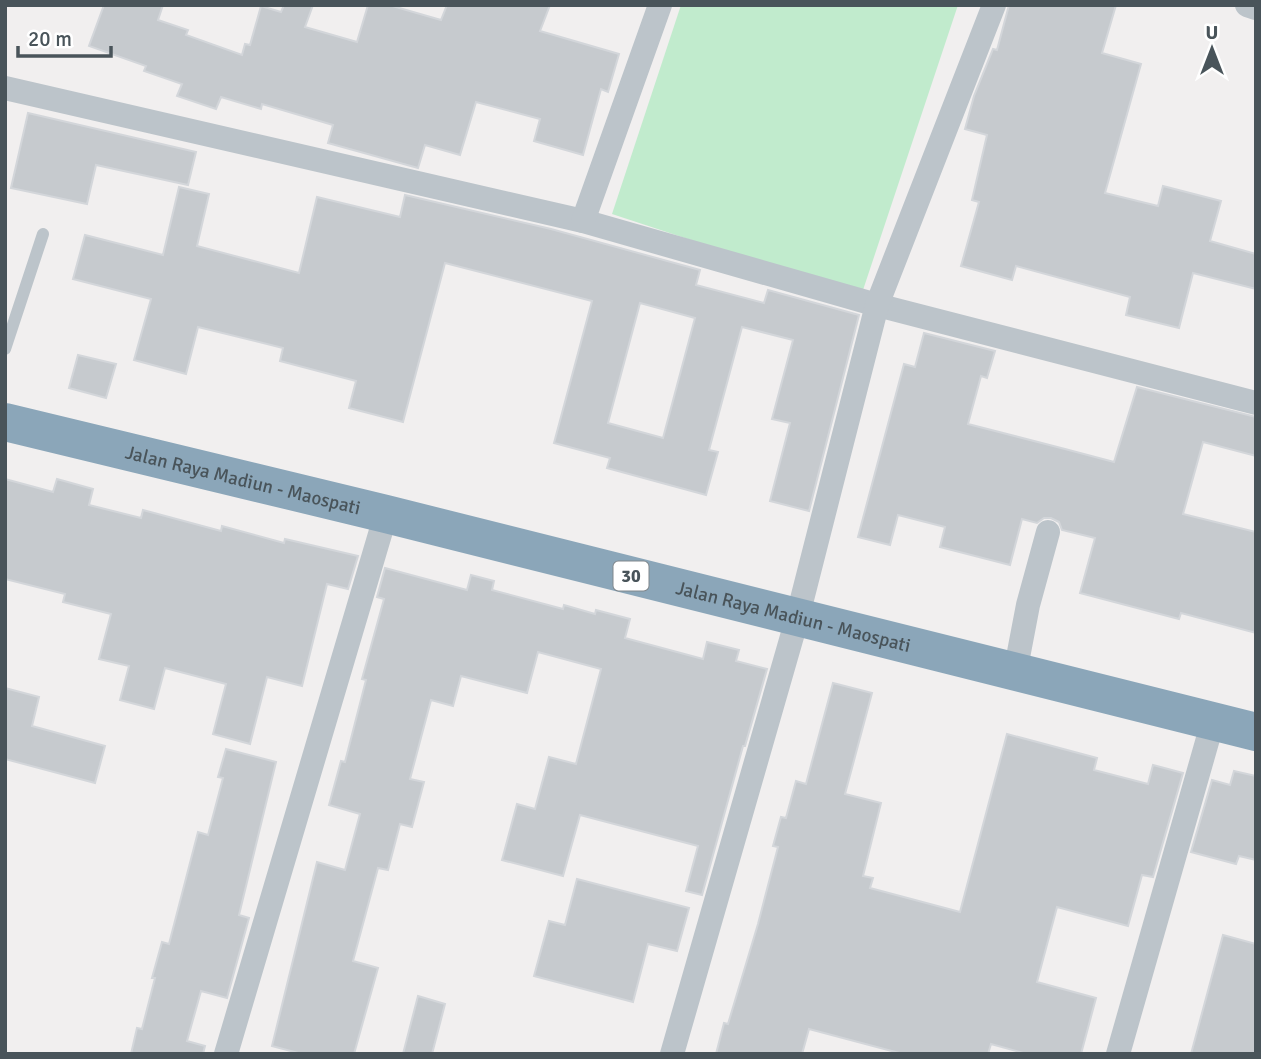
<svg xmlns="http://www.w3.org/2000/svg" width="1261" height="1059" viewBox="0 0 1261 1059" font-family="Signika,sans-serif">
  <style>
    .green { fill: #c1ebcd }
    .building { fill: #c6cace; stroke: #d3d6da; stroke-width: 2; fill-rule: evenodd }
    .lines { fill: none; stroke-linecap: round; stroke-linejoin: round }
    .lane { stroke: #bcc4ca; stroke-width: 12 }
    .street { stroke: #bcc4ca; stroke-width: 24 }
    .highway { stroke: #8ba6b9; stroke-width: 38 }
    .labels { text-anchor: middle; stroke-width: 7; stroke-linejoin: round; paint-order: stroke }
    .shield { fill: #fff; stroke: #80878c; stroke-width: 2 }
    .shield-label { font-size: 18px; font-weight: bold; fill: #49545a }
    .street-label { font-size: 19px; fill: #49545a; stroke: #fff }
  </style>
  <rect width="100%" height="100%" fill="#f1efef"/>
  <path class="green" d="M681 5H958L861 296 612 214Z"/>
  <g class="building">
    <path d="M104 5H163L158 20 188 30 186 35 242 55 245 44 250 45 261 6 281 12 284 5H313L305 27 357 42 368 5H389L441 20 447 5H550L540 31 619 54 608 92 601 89 583 155 534 141 540 119 476 102 460 155 425 145 418 168 328 143 333 125 262 104 261 109 221 97 216 109 177 96 182 84 144 71 146 66 89 46Z"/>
    <path d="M1009 5H1116L1102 53 1141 64 1105 193 1158 206 1163 186 1221 201 1210 241 1256 254V289L1193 273 1179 328 1126 315 1130 297 1016 266 1012 280 961 266 979 202 972 200 987 135 965 129 974 96 993 49 997 50Z"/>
    <path d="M28 113 196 152 188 185 96 165 87 204 11 188Z"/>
    <path d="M179 187 209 194 197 246 299 273 317 197 400 217 405 195 551 229 700 270 696 285 764 303 768 290 859 315 809 511 770 501 790 423 772 419 793 340 742 327 709 450 718 452 706 495 607 468 610 458 554 443 592 301 445 263 403 422 349 408 356 381 280 361 283 348 198 327 186 374 134 360 151 299 73 279 85 235 163 255ZM640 303 695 318 663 438 608 423Z"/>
    <path d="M924 333 995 351 987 378 981 376 968 424 1065 449 1114 462 1137 387 1256 417V456L1203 442 1183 514 1256 532V633L1181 613 1179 619 1080 593 1095 538 1062 530 1059 522 1051 518H1044L1037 523 1022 519 1010 565 940 547 945 527 898 515 890 545 858 537 904 364 915 367Z"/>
    <path d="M78 355 116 364 106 398 69 388Z"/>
    <path d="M5 479 53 492 57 479 93 489 89 505 141 518 143 510 221 531 222 526 284 543 285 539 358 556 348 589 327 584 302 686 267 677 250 744 213 734 226 684 165 668 154 709 120 700 129 666 99 659 111 614 63 602 65 594 5 579Z"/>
    <path d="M385 568 467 590 471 575 494 581 492 590 563 609 564 605 595 614 596 610 630 619 625 638 703 659 707 642 739 650 736 661 767 669 745 746H743L702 895 686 891 698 846 580 815 563 876 502 860 517 804 535 809 549 757 576 764 601 669 538 652 527 693 461 676 453 706 431 700 410 779 424 782 412 827 400 824 388 870 378 868 353 961 378 968 354 1054H302L272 1046 317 862 345 870 360 814 329 805 341 761 345 762 366 680 362 679 384 599 377 597Z"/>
    <path d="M833 683 872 693 845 794 881 803 863 876 873 878 870 888 960 912 1007 734 1097 758 1094 770 1148 784 1153 765 1183 773 1153 877 1142 875 1128 926 1057 907 1037 982 1096 998 1081 1054H1027L991 1044 988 1054H903L809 1029 802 1054H716L724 1023 728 1024 758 924 778 847 773 846 781 817 786 818 796 781 806 784Z"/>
    <path d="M5 688 39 697 32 726 105 746 95 783 5 759Z"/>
    <path d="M226 749 276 762 239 915 249 918 227 998 201 991 187 1041 205 1046 203 1054H131L137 1028 142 1029 155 978H152L162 942 169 944 198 832 208 835 223 778 218 777Z"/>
    <path d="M1234 771 1256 776V860L1239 856 1236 864 1191 852 1212 780 1230 785Z"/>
    <path d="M577 879 689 908 677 951 648 944 633 1002 534 976 549 921 565 925Z"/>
    <path d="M1223 935 1256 944V1054H1191Z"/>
    <path d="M418 996 445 1004 432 1054H403Z"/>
  </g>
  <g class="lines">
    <path class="lane" d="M5 349 43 234"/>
    <g class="street">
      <path d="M1247 5 1256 8"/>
      <path d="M5 88 583 221 877 305 1256 403"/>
      <path d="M583 221 660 5"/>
      <path d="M1015 673 1028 605 1048 532"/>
      <path d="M226 1054 386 514"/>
      <path d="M672 1054 797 619 877 305 994 5"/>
      <path d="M1118 1054 1213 721"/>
    </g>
    <path class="highway" id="s1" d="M5 422 386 514 1256 732"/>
  </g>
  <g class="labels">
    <rect class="shield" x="613.5" y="561.5" width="35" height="29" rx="5"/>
    <g class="shield-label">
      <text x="631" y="582">30</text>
    </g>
    <g class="street-label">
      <text dy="7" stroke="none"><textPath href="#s1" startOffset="245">Jalan Raya Madiun - Maospati</textPath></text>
      <text dy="7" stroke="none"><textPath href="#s1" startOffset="812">Jalan Raya Madiun - Maospati</textPath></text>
    </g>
  </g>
  <rect width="1261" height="1059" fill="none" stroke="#49545a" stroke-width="14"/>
  <g transform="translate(1212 49)" stroke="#ffffff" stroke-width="5" paint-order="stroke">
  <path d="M0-5L12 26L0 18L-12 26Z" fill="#49545a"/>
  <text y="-10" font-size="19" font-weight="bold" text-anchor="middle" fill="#49545a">U</text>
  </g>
  <path d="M18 46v10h93v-10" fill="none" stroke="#49545a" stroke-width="3.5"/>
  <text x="28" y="46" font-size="21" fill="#49545a" stroke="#ffffff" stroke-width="5" paint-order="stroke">20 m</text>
</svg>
